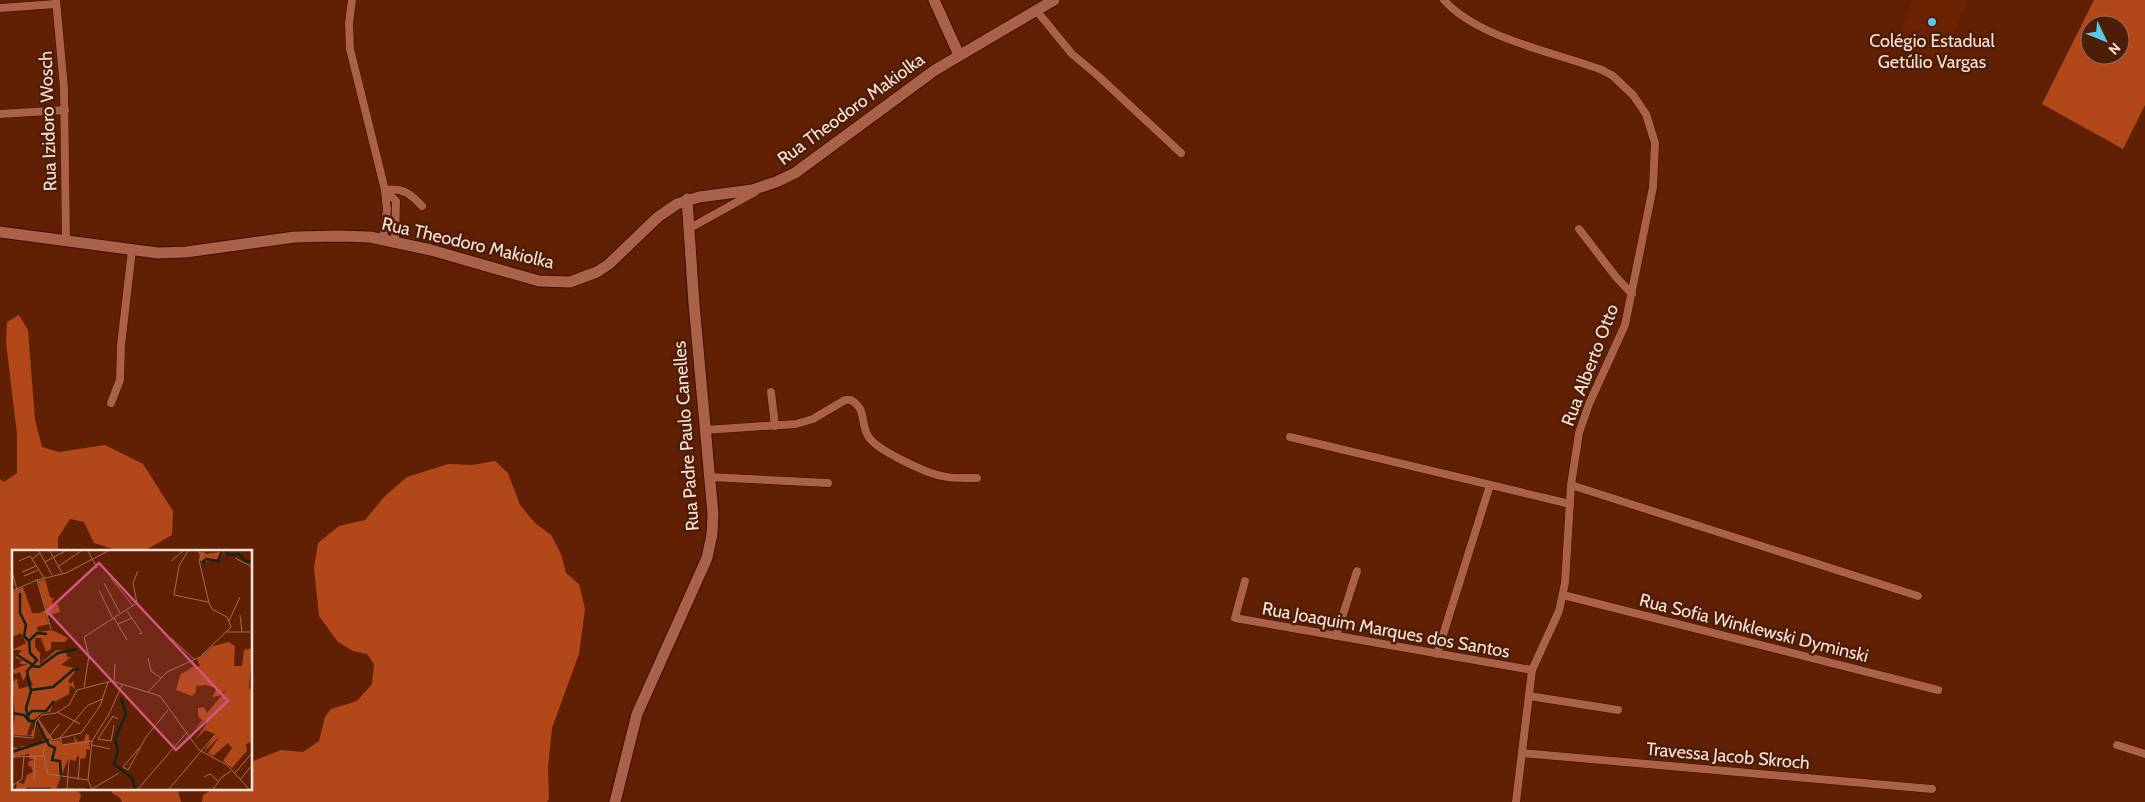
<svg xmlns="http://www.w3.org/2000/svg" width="2145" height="802" viewBox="0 0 2145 802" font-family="Cabin,sans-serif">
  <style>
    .built { fill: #6c2301 }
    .forest { fill: #b2481a; fill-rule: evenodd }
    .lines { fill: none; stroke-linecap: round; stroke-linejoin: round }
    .street-casing { stroke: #3d0c00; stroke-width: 9 }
    .secondary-casing { stroke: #3d0c00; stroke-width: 13 }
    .street { stroke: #a96247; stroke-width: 8 }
    .secondary { stroke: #a96247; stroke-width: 11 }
    .poi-dot { fill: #5cc7e8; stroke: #4e1d08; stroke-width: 2 }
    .labels { text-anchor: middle; stroke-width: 5; stroke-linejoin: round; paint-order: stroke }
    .poi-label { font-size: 18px; fill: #fbe3d9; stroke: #4e1d08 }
    .street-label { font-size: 18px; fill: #fbe3d9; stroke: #4e1d08 }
    .inset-river { fill: none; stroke: #11231a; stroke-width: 2.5 }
    .inset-road { fill: none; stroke: #9f6e59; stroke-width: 1 }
    .view { fill: #d35581; fill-opacity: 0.15; stroke: #d35581; stroke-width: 2.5 }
    .inset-edge { fill: none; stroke: #fbe3d9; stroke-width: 2.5 }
  </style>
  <rect width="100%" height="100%" fill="#612003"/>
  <path class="built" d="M1913 0H1967L1944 61 1897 44Z"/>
  <g class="forest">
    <path d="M2094 0H2145V105L2123 149 2042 104ZM2090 25H2120V55H2090Z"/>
    <path d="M19 315 28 330 35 420 42 447 59 452 105 445 143 464 173 511 172 535 144 551H120L94 543 84 522 70 519 58 538V551H14V788H77L81 796 79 802H0V479L4 482 17 473V434L6 342 7 322Z"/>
    <path d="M495 461 508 473 520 505 535 523 551 535 561 554 566 573 579 584 585 609 579 654 552 728 548 768 549 799 547 802H202L203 795 214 788H251V762L281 750 303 752 319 741 325 717 331 709 357 701 372 684 374 664 367 654 353 651 338 642 319 616 314 568 318 543 339 526 365 520 385 496 407 477 448 464 472 465Z"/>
    <path d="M112 788H177L181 802H122L120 798 112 793Z"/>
  </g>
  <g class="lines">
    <g class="street-casing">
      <g id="street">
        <path d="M56 0 64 88 66 242"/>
        <path d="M352 0 349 23 350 49 385 190 387 210 383 240"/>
        <path d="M1444 0C1477 38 1554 52 1602 70L1613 76 1633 95 1646 114 1655 143 1653 187 1625 325 1589 404 1579 433 1571 485 1565 583 1559 611 1532 670 1516 802"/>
        <path d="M0 8 56 4"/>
        <path d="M1036 10 1072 54 1096 74 1181 153"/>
        <path d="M0 114 65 110"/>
        <path d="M385 190 396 201 395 242"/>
        <path d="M385 190C403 188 410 193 422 206"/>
        <path d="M690 228 755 192"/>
        <path d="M1579 229 1616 277 1632 294"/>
        <path d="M771 392 775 426"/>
        <path d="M111 403 120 380 121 345 132 250"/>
        <path d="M705 430 796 424 813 419 845 400H851C867 409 860 423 868 436 876 450 926 473 942 476 953 479 965 478 977 478"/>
        <path d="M1290 437 1570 504"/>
        <path d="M709 477 828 483"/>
        <path d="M1571 485 1918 596"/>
        <path d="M1245 581 1235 618 1532 670"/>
        <path d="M1563 595 1938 690"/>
        <path d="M1336 636 1357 571"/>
        <path d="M1437 654 1490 485"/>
        <path d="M1529 696 1618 710"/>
        <path d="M2117 745 2145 754"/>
        <path d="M1522 753 1932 789"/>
      </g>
    </g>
    <g class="secondary-casing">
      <g id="secondary">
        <path d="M934 0 959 55"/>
        <path d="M0 232 158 253 186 252 295 237 338 236 370 237 431 250 539 281 570 282 597 272 609 264 658 217 677 204 699 197 752 190 776 182 795 173 935 70 1054 0"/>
        <path d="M615 802 637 714 707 558 712 534 713 514 694 304 687 199"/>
      </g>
    </g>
    <use href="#street" class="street"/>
    <use href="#secondary" class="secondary"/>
  </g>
  <circle class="poi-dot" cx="1932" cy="22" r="5"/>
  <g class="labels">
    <g class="poi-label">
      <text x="1932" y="47">Colégio Estadual<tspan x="1932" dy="21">Getúlio Vargas</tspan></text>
    </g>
    <g class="street-label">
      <text transform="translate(851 109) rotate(-36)" y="6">Rua Theodoro Makiolka</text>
      <text transform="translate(48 121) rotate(-92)" y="6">Rua Izidoro Wosch</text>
      <text transform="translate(468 243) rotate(13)" y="6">Rua Theodoro Makiolka</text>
      <text transform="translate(1590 365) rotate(-69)" y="6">Rua Alberto Otto</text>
      <text transform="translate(686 436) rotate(-94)" y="6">Rua Padre Paulo Canelles</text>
      <text transform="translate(1754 628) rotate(14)" y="6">Rua Sofia Winklewski Dyminski</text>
      <text transform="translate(1386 630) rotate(10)" y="6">Rua Joaquim Marques dos Santos</text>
      <text transform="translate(1728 756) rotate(5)" y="6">Travessa Jacob Skroch</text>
    </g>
  </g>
  <g transform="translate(12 550)">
    <rect width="240" height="240" fill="#612003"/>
    <path d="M186 1 195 4 212 1 208 10 189 12ZM33 29 38 47 43 49 40 50 41 55 46 54 48 62 34 66 37 74 25 77 26 82 40 80 56 88 53 92H39V99L34 102 29 88H23V97L28 103V114L44 100 54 101 55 107H59L49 115 65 119 56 131 59 134 61 131 63 139 58 135 57 144 42 152 38 162 30 163 19 172 15 185H19L21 178 22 186 0 185 3 165 0 130 3 132V129L8 130 5 131 7 139 21 135 15 124 11 131 8 122 3 124 0 120 15 114H7L10 110 3 108 10 100H0L14 93 9 83 0 87V42L11 37 20 63H27L34 60 26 31ZM217 92 223 96 222 116H230L232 100 240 98 237 138 240 141V192L234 194 235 201 220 218 211 211 220 198 216 193 201 206 196 203 208 186 192 202 203 184 193 180 183 190 195 173 193 170 183 179 190 170 186 166V158L192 157 195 163 216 138 207 146 200 147 205 138 193 135 184 136V142L180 146 164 140 168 125 182 116H188L185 110 201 96ZM26 170 41 191 48 190 49 195 63 192 62 186 66 192 72 191 74 184 77 185 78 200 74 199V207L71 209 65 206 64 211 56 209 44 239H4L5 232 12 234 15 225 21 222 19 216H16L17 211 22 210 17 208V204L1 207 0 202 2 197 8 199 9 196H21L33 189 25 175Z" fill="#b2481a"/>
    <path class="inset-river" d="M214 1 216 5 227 4 233 11H240M190 13 194 9 206 11 210 1M8 43V63L14 75 12 86 17 91 18 103 25 110 15 121 19 141 14 158 17 171H24M17 91 25 83 35 84M5 105 21 115M20 116 27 117 46 103 65 99M19 140 41 137 61 120 67 119M109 148 114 164 103 189 106 200 102 214 120 228 123 239M0 163 12 165 17 171M16 165 20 161H34L42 151M25 172 37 195 43 198 40 210 48 211 49 227M0 202 37 190M14 239H39"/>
    <path class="inset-road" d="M27 1 40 25M38 1 50 23M76 1 85 18M176 1 167 16 162 45 196 52M28 3 20 9 32 28M223 8 240 17M7 11 18 6 20 9M159 11 171 1M33 12 53 1M47 16 69 1M0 21 5 40M10 22 24 16M12 26 26 20M99 28 121 56M25 30 39 79M92 33 108 63M87 40 101 69M0 41 25 30 54 23 96 1M115 61 130 83 127 84M228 65 230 82M102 68 115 90M217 71 228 47M106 74 120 68M215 82H240M159 88 183 110M136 108 139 121 149 128M102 132 103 114M72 137 77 106 72 87 125 53 121 33 126 21M136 142 155 122 188 107 219 77 215 67 200 59 197 53 187 10 193 1M45 162 68 174M26 169 41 190 69 183 88 156 96 132M102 175 99 191 86 189 101 166 106 169M0 186 21 188 24 171 30 165 44 163 57 155 65 140 100 131 148 146 187 200 215 215 237 239M38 186 47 174M80 191 50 195 48 188 76 155 91 149M33 195 31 202 36 224 76 230M80 195 98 199M127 198 111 217 116 220 134 187 156 160M0 207 32 206M223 223 240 203M192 227 198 224 206 231M22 230 23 205M66 230 68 207M228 230 240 215M0 236 10 229 12 205M45 239H74M55 239 57 209M80 239 107 223M80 239 76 230 80 191 97 164 110 135M126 239 176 181M157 239 202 186M201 239 210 227 219 221"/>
    <path class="view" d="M87 13 216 151 164 200 35 61Z"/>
    <rect width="240" height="240" class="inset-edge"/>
  </g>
  <g transform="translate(2105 40) rotate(133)"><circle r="24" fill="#4e1d08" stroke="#936c5c"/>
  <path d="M0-4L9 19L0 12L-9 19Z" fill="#5cc7e8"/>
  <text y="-8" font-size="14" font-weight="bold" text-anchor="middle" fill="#fbe3d9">N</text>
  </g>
</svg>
